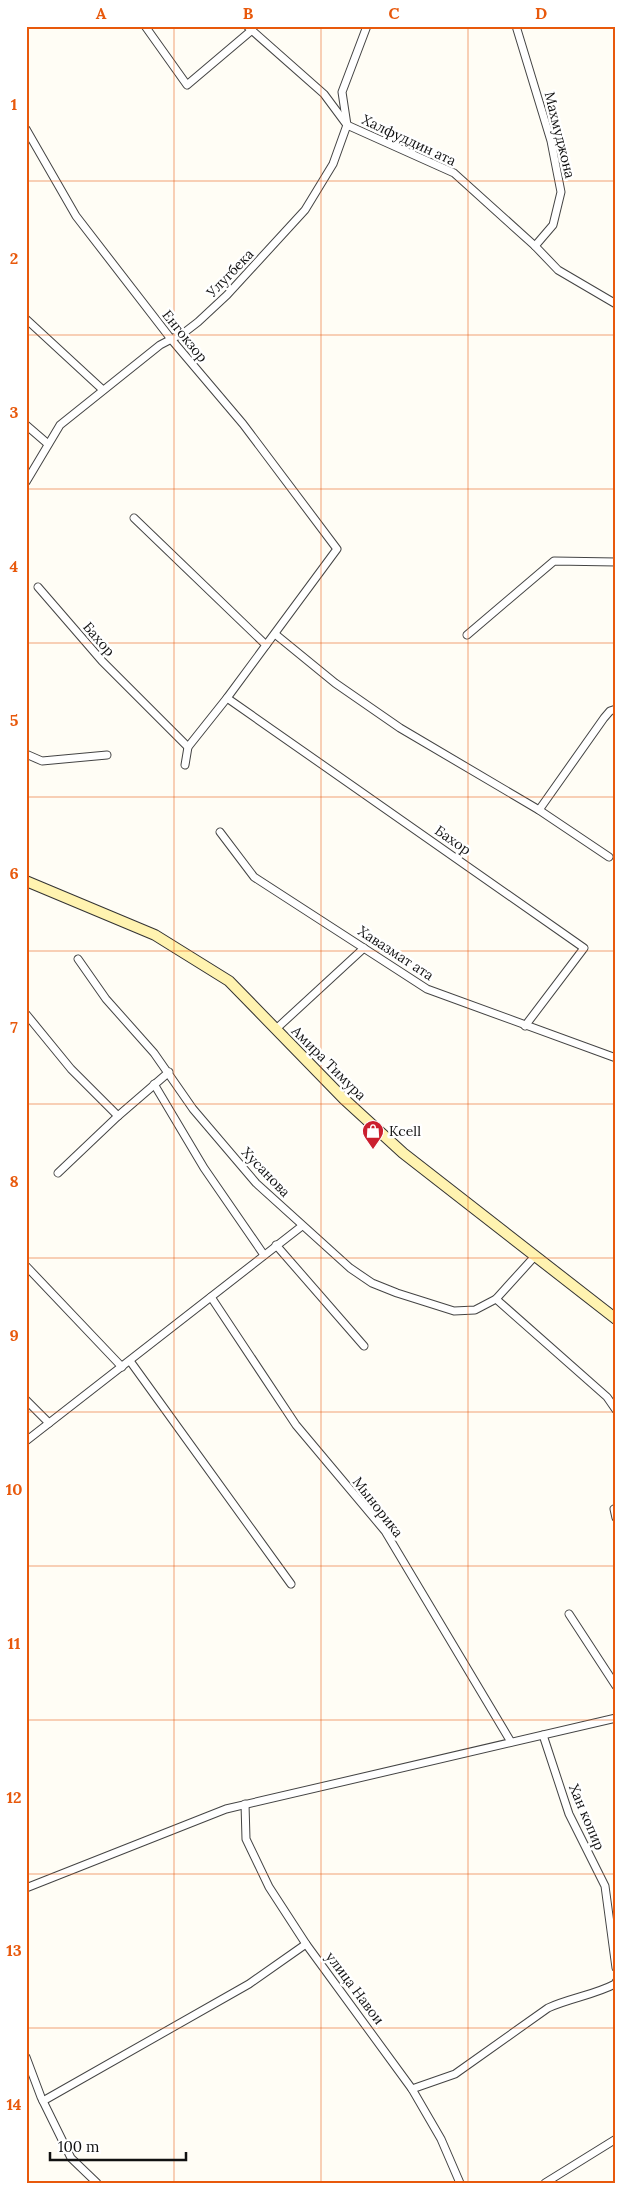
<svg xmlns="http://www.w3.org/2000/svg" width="642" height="2209" viewBox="0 0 642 2209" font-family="Lora,serif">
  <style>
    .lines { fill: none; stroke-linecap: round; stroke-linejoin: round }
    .street-casing { stroke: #444; stroke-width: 9 }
    .secondary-casing { stroke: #333; stroke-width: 12 }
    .street { stroke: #fff; stroke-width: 7 }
    .secondary { stroke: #fff3b0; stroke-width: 10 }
    .grid { fill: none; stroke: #e8590c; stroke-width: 1; stroke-opacity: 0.55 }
    .labels { text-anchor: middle; stroke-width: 5; stroke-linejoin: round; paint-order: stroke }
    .street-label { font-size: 14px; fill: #111; stroke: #fff }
    .poi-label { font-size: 14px; fill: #111; stroke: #fff; text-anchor: start }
    .neatline { fill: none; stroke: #e8590c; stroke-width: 2 }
    .grid-label { font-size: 16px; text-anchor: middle; font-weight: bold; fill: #e8590c }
  </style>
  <rect width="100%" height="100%" fill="#fffdf5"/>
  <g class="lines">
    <g class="street-casing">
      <g id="street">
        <path d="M145 26 187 85 252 30"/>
        <path d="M247 26 324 94 347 125 454 173 535 246 558 270 616 304"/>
        <path d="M516 26 551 141 561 192 553 225 535 246"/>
        <path d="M26 129 76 216 171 339 243 424 337 549 227 698 188 747 185 765"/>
        <path d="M26 319 103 390"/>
        <path d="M26 425 48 444"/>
        <path d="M26 482 60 425 160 345 185 332 198 322 227 295 305 210 333 164 347 125 342 92 367 26"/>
        <path d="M134 518 266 645"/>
        <path d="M38 587 102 661 188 747"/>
        <path d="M275 634 335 683 400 728 539 810 609 857"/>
        <path d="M467 635 554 561 616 562"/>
        <path d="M227 698 584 948 525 1026"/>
        <path d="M26 754 42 761 107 755"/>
        <path d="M539 810 604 718 610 711 616 709"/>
        <path d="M220 832 254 877 427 989 616 1058"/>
        <path d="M78 959 106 999 154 1053 193 1109 256 1183 350 1268 372 1283 397 1293 454 1311 475 1310 496 1299 535 1256"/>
        <path d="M26 1014 71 1069 118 1116"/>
        <path d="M276 1029 364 948"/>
        <path d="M154 1084 204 1168 264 1255"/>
        <path d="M58 1173 118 1116 169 1072"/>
        <path d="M276 1245 364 1346"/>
        <path d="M26 1266 122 1367"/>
        <path d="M211 1297 296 1425 385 1531 511 1742"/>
        <path d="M496 1299 607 1397 616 1410"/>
        <path d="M130 1361 291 1584"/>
        <path d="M26 1400 49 1423"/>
        <path d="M26 1441 302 1226"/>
        <path d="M616 1508 614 1509 616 1518"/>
        <path d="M569 1614 616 1686"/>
        <path d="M543 1735 569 1814 605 1886 616 1968"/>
        <path d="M245 1804 246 1839 269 1887 306 1944 412 2089 441 2139 460 2183"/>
        <path d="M26 1888 226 1809 616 1718"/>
        <path d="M26 2057 41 2097 71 2158 97 2183"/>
        <path d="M412 2089 455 2074 548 2008C570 1998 594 1995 615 1984L616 1982"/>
        <path d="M43 2101 249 1984 306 1944"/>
        <path d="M545 2183 616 2139"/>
      </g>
    </g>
    <g class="secondary-casing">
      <path id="secondary" d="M26 881 155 935 229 981 344 1099 403 1153 616 1319"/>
    </g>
    <use href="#street" class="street"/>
    <use href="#secondary" class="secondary"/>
  </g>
  <path class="grid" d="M174 26V2183M321 26V2183M468 26V2183M26 181H616M26 335H616M26 489H616M26 643H616M26 797H616M26 951H616M26 1104H616M26 1258H616M26 1412H616M26 1566H616M26 1720H616M26 1874H616M26 2028H616"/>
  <defs>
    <g id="shop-pin" transform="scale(1.125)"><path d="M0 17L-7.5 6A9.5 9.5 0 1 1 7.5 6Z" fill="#cb1f2e" stroke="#fff"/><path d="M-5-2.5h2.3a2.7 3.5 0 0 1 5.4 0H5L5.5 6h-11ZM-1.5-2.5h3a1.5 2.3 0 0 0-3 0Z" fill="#fff"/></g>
  </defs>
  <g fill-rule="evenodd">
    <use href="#shop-pin" x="373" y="1131"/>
  </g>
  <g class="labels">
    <g class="street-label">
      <text transform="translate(560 135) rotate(76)" y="5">Махмуджона</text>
      <text transform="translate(409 140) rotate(25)" y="5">Халфуддин ата</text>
      <text transform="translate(230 273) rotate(-46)" y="5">Улугбека</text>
      <text transform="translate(185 336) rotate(51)" y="5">Енгокзор</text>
      <text transform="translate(99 639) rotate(49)" y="5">Бахор</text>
      <text transform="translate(453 840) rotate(35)" y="5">Бахор</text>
      <text transform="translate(396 953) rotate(33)" y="5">Хавазмат ата</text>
      <text transform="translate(329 1063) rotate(45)" y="5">Амира Тимура</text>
      <text transform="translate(266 1172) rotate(46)" y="5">Хусанова</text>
      <text transform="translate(378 1507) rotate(52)" y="5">Мынорика</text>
      <text transform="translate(587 1817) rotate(67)" y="5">Хан копир</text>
      <text transform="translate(355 1988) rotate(53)" y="5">улица Навои</text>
    </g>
    <g class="poi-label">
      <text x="389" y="1136">Kcell</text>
    </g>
  </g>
  <rect width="642" height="2209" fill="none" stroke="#ffffff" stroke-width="55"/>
  <path d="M50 2152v8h136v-8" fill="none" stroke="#111111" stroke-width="2.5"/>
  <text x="58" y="2152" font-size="15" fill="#111111" stroke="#ffffff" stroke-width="4" paint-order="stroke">100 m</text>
  <rect x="28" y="28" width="586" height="2154" class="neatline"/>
  <g class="grid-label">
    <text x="101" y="19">A</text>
    <text x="248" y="19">B</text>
    <text x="394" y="19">C</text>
    <text x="541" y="19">D</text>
    <text x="14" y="110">1</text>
    <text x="14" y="264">2</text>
    <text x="14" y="418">3</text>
    <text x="14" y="572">4</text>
    <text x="14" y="726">5</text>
    <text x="14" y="879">6</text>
    <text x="14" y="1033">7</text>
    <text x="14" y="1187">8</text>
    <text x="14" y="1341">9</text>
    <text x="14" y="1495">10</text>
    <text x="14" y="1649">11</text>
    <text x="14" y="1803">12</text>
    <text x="14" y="1956">13</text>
    <text x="14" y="2110">14</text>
  </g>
</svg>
